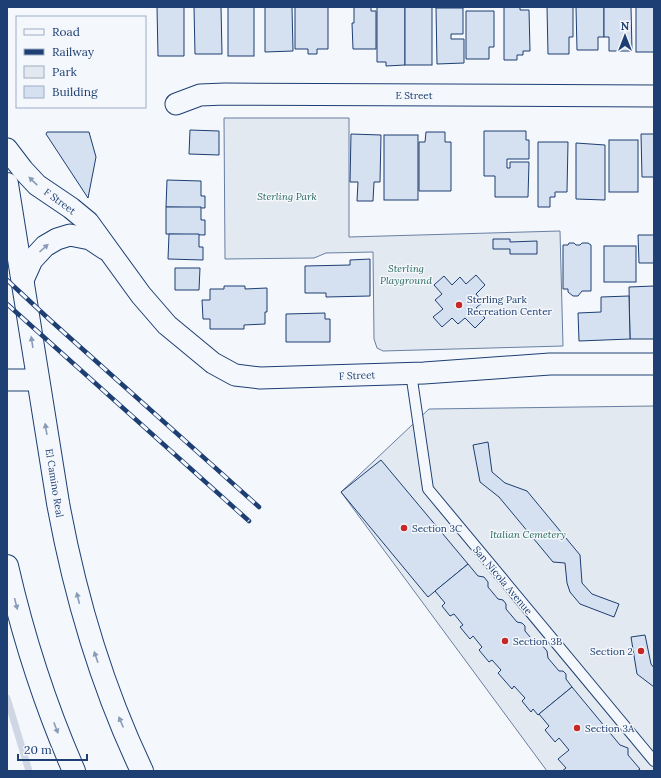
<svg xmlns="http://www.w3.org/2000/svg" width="661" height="778" viewBox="0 0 661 778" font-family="Lora,serif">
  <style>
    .green { fill: #e3e9f0; stroke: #687fa3 }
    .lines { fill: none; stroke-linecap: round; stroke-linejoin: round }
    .stream { stroke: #cfd7e4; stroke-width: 7 }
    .building { fill: #d5e0f0; stroke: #1d3f73 }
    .service-casing { stroke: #1d3f73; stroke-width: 12 }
    .minor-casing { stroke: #1d3f73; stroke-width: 23 }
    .primary-casing { stroke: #1d3f73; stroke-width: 24 }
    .service { stroke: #f4f7fb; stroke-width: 10 }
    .minor { stroke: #f4f7fb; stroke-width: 21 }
    .primary { stroke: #f4f7fb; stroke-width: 22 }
    .rail-casing { stroke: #1d3f73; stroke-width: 4.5 }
    .rail { stroke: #f4f7fb; stroke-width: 3; stroke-dasharray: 9; stroke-linecap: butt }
    .oneway { fill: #889bb7 }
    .poi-dot { fill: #c62828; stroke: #f4f7fb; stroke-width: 1.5 }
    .labels { text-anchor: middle; stroke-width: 3; stroke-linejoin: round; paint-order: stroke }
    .street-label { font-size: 10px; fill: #1d3f73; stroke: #f4f7fb }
    .park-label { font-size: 10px; font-style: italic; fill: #2c6c60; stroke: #f4f7fb }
    .poi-label { font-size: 10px; fill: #1d3f73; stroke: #f4f7fb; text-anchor: start }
  </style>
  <rect width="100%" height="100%" fill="#f4f7fb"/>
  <g class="green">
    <path d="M224 118H349V237L560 231 563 346 383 351 377 348 374 339 373 252 326 253 314 258 225 259Z"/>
    <path d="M654 406V771H547L341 492 429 409Z"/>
  </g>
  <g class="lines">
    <path class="stream" d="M7 698 29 771"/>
  </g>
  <g class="building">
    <path d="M157 7H184V56H158Z"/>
    <path d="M194 7H221L222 54H195Z"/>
    <rect x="228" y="7" width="26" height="49"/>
    <path d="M265 7H292L293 51 265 52Z"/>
    <path d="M295 7H328V49H317V54H308V49H295Z"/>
    <path d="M354 7H371V11H376V49H353L352 23H354Z"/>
    <path d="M377 7H405V65L386 66V62H377Z"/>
    <rect x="405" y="7" width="27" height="58"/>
    <path d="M504 7H520V10H529L530 51H523V55H517V60H504Z"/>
    <path d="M547 7H573V37H569V54H548Z"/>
    <path d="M576 7H604V37H598V50H577Z"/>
    <path d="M604 7H631L632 51H609V37H604Z"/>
    <rect x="636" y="7" width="18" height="45"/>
    <path d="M436 8H463V34H451V39H464V63L437 64Z"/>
    <path d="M466 11H494V47H489V59H466Z"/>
    <path d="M190 130 219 131V155L189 154Z"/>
    <path d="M484 131H526V140H529V159H507V168H510V162H529L528 197H495V176H484Z"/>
    <path d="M47 132H89L96 157 88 198 46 134Z"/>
    <path d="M426 132H445V142H451V191H419V142H425Z"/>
    <path d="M351 134 381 135 380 182H374L373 201H357L358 182H350Z"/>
    <path d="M641 134H654V177H642Z"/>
    <rect x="384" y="135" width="34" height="65"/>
    <rect x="609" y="140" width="29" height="52"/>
    <path d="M538 142H568L567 192H555V197H550V207H538Z"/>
    <path d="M576 143 605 145V200L576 199Z"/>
    <path d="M167 180 201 181V196H205V208L166 207Z"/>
    <path d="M166 207H201V220H205V235L166 234Z"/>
    <path d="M169 234H199V247H203V260L168 259Z"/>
    <path d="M638 235H654V263H639Z"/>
    <path d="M493 239H510V242L537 241V254H510V249H493Z"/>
    <path d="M569 243H574L576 245H580L582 243H588L591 245V291H582L578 296H573L568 292V289H563V245H568Z"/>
    <rect x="604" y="246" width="32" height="36"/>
    <path d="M370 259V296L326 297V293H305V266L350 265V260Z"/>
    <path d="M175 268H200L199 290H175Z"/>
    <path d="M476 275 485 285 476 294 483 302 476 308 485 318 475 328 465 318 458 324 452 318 442 327 433 317 443 309 435 300 442 294 434 285 444 276 452 285 460 277 466 284Z"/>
    <path d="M224 286H245V289L267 288V312H265V324L244 325V329H210V319H203L202 300H210V289H224Z"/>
    <path d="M654 286V339H630L629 287Z"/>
    <path d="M629 296 630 339 579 341 578 313 601 312V297Z"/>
    <path d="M325 313V319H330V342H286V314Z"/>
    <path d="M488 442 492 472 505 483 527 491 580 555 582 583 592 594 619 604 614 617 580 604 570 592 567 583 565 563 553 562 499 497 480 482 473 445Z"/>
    <path d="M381 460 468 564 428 597 341 492Z"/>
    <path d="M468 564 478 576 484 577 488 582V587L498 599 503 600 506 604V609L517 622 522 623 525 626V631L536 644H541L547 651 548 658 559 671H563L566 674V679L572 687 538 715 533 709 531 712 522 701 525 698 514 686 512 689 498 673 501 670 492 660 489 662 479 650 482 647 473 636 470 639 460 627 463 625 454 614 450 616 442 606 445 603 435 591Z"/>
    <path d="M645 635 651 664 654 668V687L637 674 631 637Z"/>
    <path d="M572 687 620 745 628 748V755L640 769 637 771H562L566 768 558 759 569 750 559 738 555 742 545 730 549 726 539 714Z"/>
  </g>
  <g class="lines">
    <g class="service-casing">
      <path id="service" d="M411 373 428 489 654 761"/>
    </g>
    <g class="minor-casing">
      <g id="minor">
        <path d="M176 104 200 95 225 94 654 96"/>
        <path d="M7 149 23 170 37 185 71 208 88 222 141 295 167 325 213 363 235 375 260 378 424 373 550 364H654"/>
        <path d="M23 280 32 260 45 246 57 239 70 235 90 239 105 249"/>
        <path d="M7 380H38"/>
      </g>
    </g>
    <g class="primary-casing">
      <g id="primary">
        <path d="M7 184 58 503C75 596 101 685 142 771"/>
        <path d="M7 566C23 636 45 705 74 771"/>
      </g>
    </g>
    <use href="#service" class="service"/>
    <use href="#minor" class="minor"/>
    <use href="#primary" class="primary"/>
    <g class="rail-casing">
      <g id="rail">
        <path d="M7 280 50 320 259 507"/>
        <path d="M7 304 249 521"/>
      </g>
    </g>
    <use href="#rail" class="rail"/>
  </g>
  <defs><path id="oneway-solid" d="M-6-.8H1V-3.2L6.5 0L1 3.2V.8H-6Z"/></defs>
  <g class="oneway">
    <use href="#oneway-solid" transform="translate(33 181) rotate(-136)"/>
    <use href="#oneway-solid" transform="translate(44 248) rotate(-42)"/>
    <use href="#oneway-solid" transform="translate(32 342) rotate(-99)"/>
    <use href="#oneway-solid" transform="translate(46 429) rotate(-99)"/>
    <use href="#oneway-solid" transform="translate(78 598) rotate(-104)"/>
    <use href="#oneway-solid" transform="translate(16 604) rotate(76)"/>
    <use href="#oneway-solid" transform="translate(96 657) rotate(-109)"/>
    <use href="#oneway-solid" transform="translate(121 722) rotate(-113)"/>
    <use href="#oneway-solid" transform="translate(56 728) rotate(69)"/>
  </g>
  <g class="poi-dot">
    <circle cx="459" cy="305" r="4"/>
    <circle cx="404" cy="528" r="4"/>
    <circle cx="505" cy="641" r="4"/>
    <circle cx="641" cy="651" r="4"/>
    <circle cx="577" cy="728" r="4"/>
  </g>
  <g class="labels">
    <g class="street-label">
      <text x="414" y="99">E Street</text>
      <text transform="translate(60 201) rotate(36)" y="4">F Street</text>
      <text transform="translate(357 375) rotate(-2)" y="4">F Street</text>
      <text transform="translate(55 483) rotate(81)" y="4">El Camino Real</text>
      <text transform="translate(503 580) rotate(50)" y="4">San Nicola Avenue</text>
    </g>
    <g class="park-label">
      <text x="287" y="200">Sterling Park</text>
      <text x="406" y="272">Sterling<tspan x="406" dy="12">Playground</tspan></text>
      <text x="528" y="538">Italian Cemetery</text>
    </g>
    <g class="poi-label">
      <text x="467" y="303">Sterling Park<tspan x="467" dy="12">Recreation Center</tspan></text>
      <text x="412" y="532">Section 3C</text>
      <text x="513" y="645">Section 3B</text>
      <text x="633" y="655" text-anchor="end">Section 2</text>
      <text x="585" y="732">Section 3A</text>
    </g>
  </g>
  <rect width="661" height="778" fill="none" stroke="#1d3f73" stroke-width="16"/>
  <rect x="16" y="16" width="130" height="92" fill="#f4f7fb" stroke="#9eadc5"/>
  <rect x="24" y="29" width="20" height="6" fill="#f4f7fb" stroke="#9eadc5"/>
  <text x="52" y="36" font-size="12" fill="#1d3f73">Road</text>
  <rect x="24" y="49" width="20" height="6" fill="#1d3f73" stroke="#9eadc5"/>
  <text x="52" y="56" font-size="12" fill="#1d3f73">Railway</text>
  <rect x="24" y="66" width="20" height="12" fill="#e3e9f0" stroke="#9eadc5"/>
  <text x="52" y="76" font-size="12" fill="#1d3f73">Park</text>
  <rect x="24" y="86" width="20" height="12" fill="#d5e0f0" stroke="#9eadc5"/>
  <text x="52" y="96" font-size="12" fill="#1d3f73">Building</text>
  <g transform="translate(625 36)" stroke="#f4f7fb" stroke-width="3" paint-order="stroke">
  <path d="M0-3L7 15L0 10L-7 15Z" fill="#1d3f73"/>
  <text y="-6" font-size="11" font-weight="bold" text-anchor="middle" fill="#1d3f73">N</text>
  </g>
  <path d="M18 754v6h69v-6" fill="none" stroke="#1d3f73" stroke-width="2"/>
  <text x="24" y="754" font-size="12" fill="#1d3f73" stroke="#f4f7fb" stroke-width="3" paint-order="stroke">20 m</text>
</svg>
